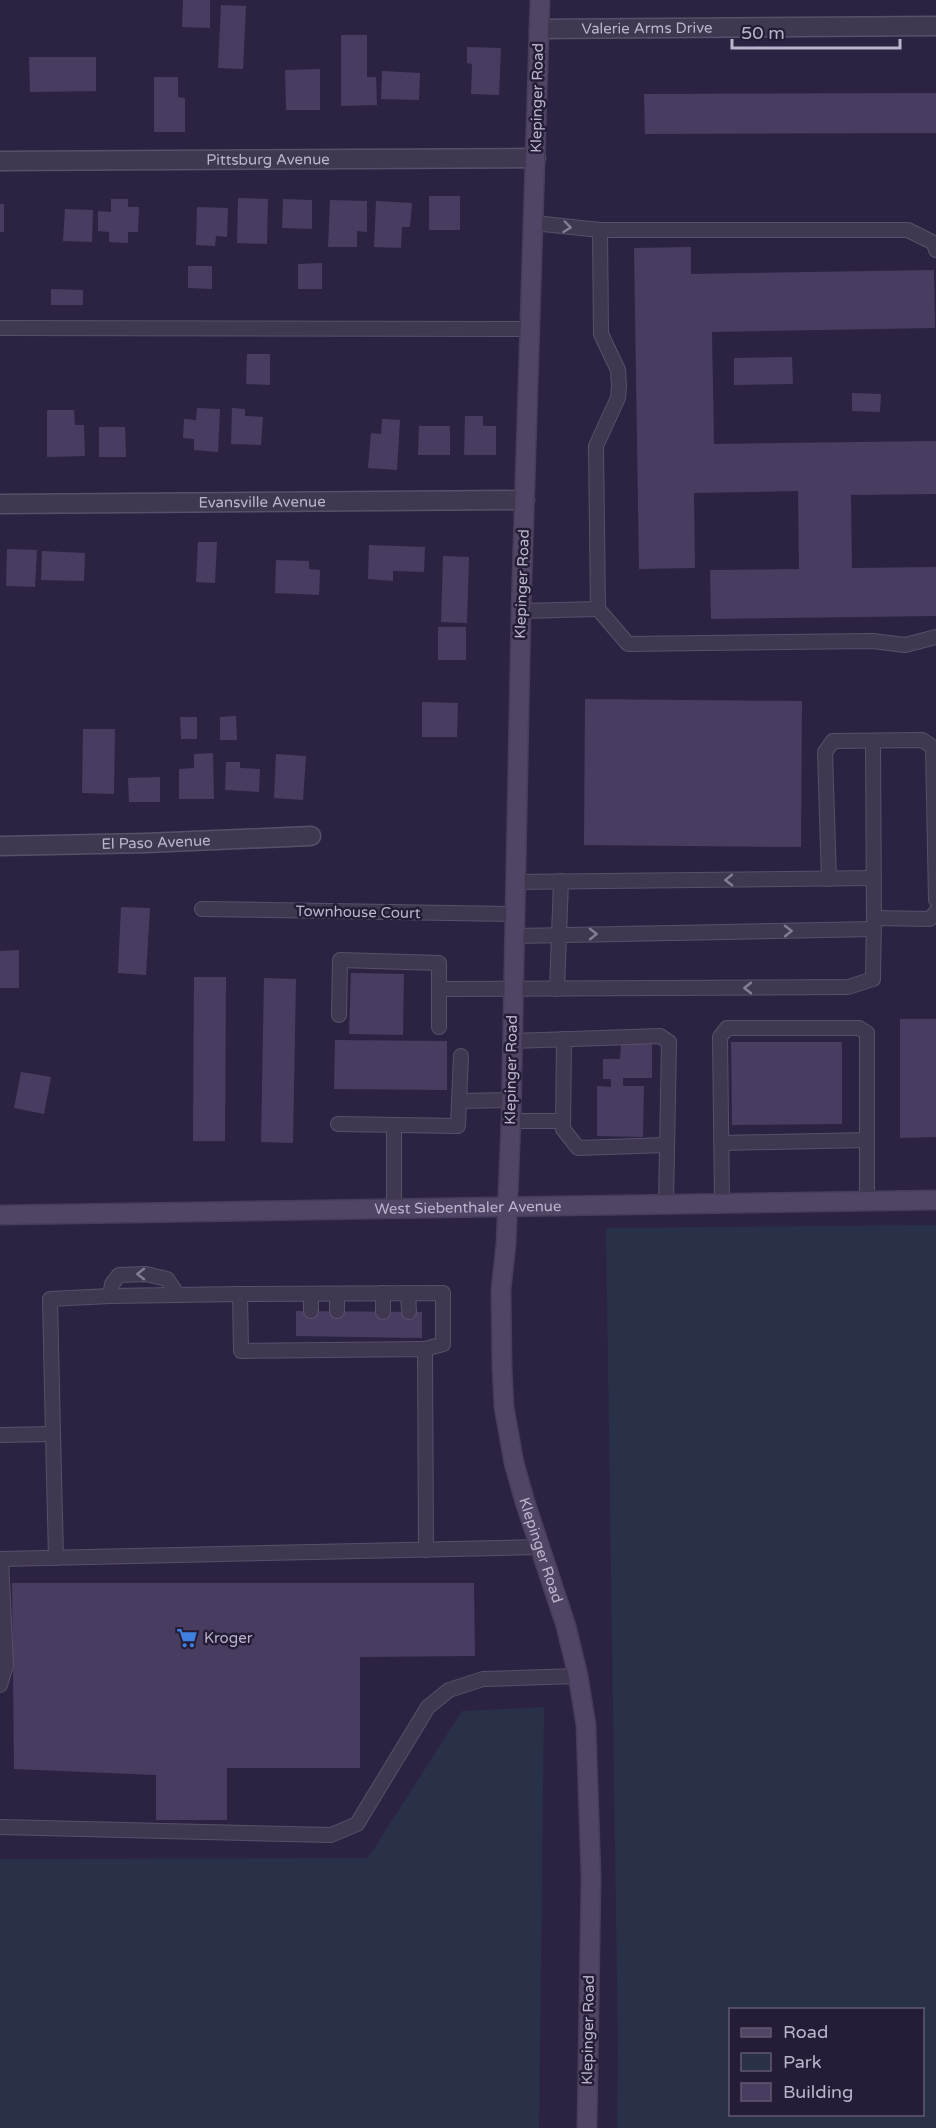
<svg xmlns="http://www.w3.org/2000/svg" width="936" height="2128" viewBox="0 0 936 2128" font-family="'Varela Round',sans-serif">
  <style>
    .green { fill: #293148; fill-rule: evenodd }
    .building { fill: #483d60 }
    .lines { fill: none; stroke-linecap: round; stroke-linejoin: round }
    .lane-casing { stroke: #585069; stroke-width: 16 }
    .street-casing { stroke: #585069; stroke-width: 21 }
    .secondary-casing { stroke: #463e58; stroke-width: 21 }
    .lane { stroke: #403851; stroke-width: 14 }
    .street { stroke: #403851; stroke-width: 18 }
    .secondary { stroke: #504565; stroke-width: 18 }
    .oneway { stroke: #847c95 }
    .labels { text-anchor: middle; stroke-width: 5; stroke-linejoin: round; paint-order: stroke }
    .street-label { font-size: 15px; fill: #bcb4cc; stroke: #251d37 }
    .poi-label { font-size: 15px; fill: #bcb4cc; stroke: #251d37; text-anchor: start }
  </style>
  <rect width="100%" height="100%" fill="#2c2342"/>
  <g class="green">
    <path d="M936 1225V2128H617L618 2050 606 1228ZM730 2010H922V2114H730Z"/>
    <path d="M544 1707 539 2128H0V1859L368 1858 462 1711Z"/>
  </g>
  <g class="building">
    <path d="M183 0H210V28L182 27Z"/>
    <path d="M221 5 246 6 243 69 218 68Z"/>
    <path d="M341 35H367V77H376L377 105 341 106Z"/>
    <path d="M467 47 501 48 499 95 471 94 472 64 467 63Z"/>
    <path d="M29 57H96V91L30 92Z"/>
    <path d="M320 69V110H286L285 70Z"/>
    <path d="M382 71 420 73 419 100 381 99Z"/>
    <path d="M154 77H178V97L185 98V132H154Z"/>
    <path d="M936 93V133L645 134 644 94Z"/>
    <rect x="429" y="196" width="31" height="34"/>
    <path d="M238 198 268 199 267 244 237 243Z"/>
    <path d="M111 199H128V207H139L138 232H128V243L109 242V232L98 231V211L111 212Z"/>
    <path d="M283 199 312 200V229L282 228Z"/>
    <path d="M330 200 367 201V232L357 231V247H328Z"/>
    <path d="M376 201 412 203 410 227H402L401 248 374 247Z"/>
    <rect x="0" y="204" width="4" height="28"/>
    <path d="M197 207 228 208 227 237 216 236 215 246 196 245Z"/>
    <path d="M65 209 93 210 92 242 63 241Z"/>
    <path d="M691 247V274L934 270 935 328 712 332 714 444 936 441V494L851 495 852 568 936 567V616L711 619 710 570 799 569 798 491 694 493 695 568 639 569 634 248Z"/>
    <path d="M322 263V289H298V264Z"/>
    <path d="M188 266H212V289L188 288Z"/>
    <path d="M51 289 83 290V305H51Z"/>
    <path d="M247 354H270V385L246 384Z"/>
    <path d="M792 357 793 384 734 385V358Z"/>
    <path d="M852 393 881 394 880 412 852 411Z"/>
    <path d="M197 408 220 409 218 452 194 450V439L183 438 184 419 196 420Z"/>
    <path d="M232 408 245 409V416L263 417 261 445 231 444Z"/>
    <path d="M47 410H74L75 425H84L85 456 47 457Z"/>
    <path d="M465 416H483V426H496V455H464Z"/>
    <path d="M382 419 400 420 397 470 368 468 371 433 381 434Z"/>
    <path d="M419 426H450V455H418Z"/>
    <path d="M99 427H125L126 457H99Z"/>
    <path d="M198 542H217L215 583 196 582Z"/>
    <path d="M369 545 425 547 424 572 393 571V581L368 579Z"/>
    <path d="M7 549 37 550 35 587 6 586Z"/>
    <path d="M42 551 85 553 84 581 41 580Z"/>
    <path d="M443 556 469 557 467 623 441 622Z"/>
    <path d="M276 560 309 561V569L320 570 319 595 275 593Z"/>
    <rect x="438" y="627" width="28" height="33"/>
    <path d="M585 699 802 701 801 847 584 845Z"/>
    <path d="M422 702 458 703 457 737H422Z"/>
    <path d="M236 716 237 740H220V717Z"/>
    <path d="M180 717H197V739H181Z"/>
    <path d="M83 729H115L114 794 82 793Z"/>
    <path d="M213 753 214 799H179V769L194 768V754Z"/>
    <path d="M276 754 306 756 303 800 274 798Z"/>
    <path d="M226 762H240V768L260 769 259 792 225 790Z"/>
    <path d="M160 777V802H129L128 778Z"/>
    <path d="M121 907 150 908 146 975 118 973Z"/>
    <path d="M19 950V988H0V951Z"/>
    <path d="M351 973 404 974 403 1035 349 1034Z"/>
    <path d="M194 977H226L225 1141H193Z"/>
    <path d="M264 978 296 979 293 1143 261 1142Z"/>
    <path d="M900 1019H936V1137L900 1138Z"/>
    <path d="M335 1040 447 1041V1090L334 1089Z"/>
    <path d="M731 1042H842V1124L732 1125Z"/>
    <path d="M621 1043H652V1078H623V1086H644L643 1137 597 1136V1086L611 1087V1079H603V1059H620Z"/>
    <path d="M21 1072 51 1077 44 1114 14 1108Z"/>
    <path d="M296 1311 422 1312V1338L296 1336Z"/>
    <path d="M12 1583H474L475 1656 360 1657V1768H227V1820H156V1775L14 1769Z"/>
  </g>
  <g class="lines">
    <g class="lane-casing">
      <g id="lane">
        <path d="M534 223 600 230H908L934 243 936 250"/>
        <path d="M0 328 530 329"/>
        <path d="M598 609 628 644 873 641 905 645 936 637"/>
        <path d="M521 611 598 609 596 446 618 398 619 386 618 370 601 334 600 230"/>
        <path d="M873 741 874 918"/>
        <path d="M829 879 825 752 833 741 922 740 933 747 936 900"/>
        <path d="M514 882 874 878"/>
        <path d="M202 909 514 914"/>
        <path d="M514 936 874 929"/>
        <path d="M557 989 561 881"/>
        <path d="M339 1015 340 960 439 963V989L848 987 873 979 874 918 930 919 936 912"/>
        <path d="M439 1027V989"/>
        <path d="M564 1039 563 1129 578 1148 667 1145"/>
        <path d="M512 1041 660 1036 669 1042 666 1204"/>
        <path d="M461 1056 459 1101 511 1100"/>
        <path d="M511 1121H563"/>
        <path d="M338 1124 458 1126 459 1101"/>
        <path d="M721 1143 867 1140"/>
        <path d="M722 1202 720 1037 727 1028H859L867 1033V1201"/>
        <path d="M394 1210V1125"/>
        <path d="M383 1293V1312"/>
        <path d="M408 1293 409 1312"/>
        <path d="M240 1294 443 1293V1344L425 1349"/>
        <path d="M311 1294V1311"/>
        <path d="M337 1294V1311"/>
        <path d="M110 1296 112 1284 119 1275 146 1274 167 1279 178 1295"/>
        <path d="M53 1434 50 1299 110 1296 240 1294 241 1351 425 1349 426 1550"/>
        <path d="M0 1435 53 1434 56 1558"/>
        <path d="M0 1559 540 1547"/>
        <path d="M0 1685 6 1665 1 1559"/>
        <path d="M0 1827 331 1835 357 1824 428 1707 449 1690 483 1679 578 1676"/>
      </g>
    </g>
    <g class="street-casing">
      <g id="street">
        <path id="s1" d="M539 29 936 26"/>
        <path id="s2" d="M0 161 536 158"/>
        <path id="s3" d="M0 504 525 500"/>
        <path id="s4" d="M0 846 146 843 311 836"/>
      </g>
    </g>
    <g class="secondary-casing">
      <g id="secondary">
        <path id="s5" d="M540 0 521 611 511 1121 506 1245 501 1289 502 1367 504 1407 514 1463 525 1502 566 1626 578 1676 586 1725 591 1878 587 2128"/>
        <path id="s6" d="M0 1215 936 1200"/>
      </g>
    </g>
    <use href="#lane" class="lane"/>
    <use href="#street" class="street"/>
    <use href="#secondary" class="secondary"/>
  </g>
  <defs><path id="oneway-chevron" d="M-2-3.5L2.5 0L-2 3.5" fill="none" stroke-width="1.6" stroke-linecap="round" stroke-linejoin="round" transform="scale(1.5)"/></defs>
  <g class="oneway">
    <use href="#oneway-chevron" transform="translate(567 227) rotate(6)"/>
    <use href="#oneway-chevron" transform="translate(729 880) rotate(179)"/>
    <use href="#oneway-chevron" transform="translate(788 931) rotate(-1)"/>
    <use href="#oneway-chevron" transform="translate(593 934) rotate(-1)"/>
    <use href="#oneway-chevron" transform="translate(748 988) rotate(180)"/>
    <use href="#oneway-chevron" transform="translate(141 1274) rotate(-180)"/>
  </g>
  <defs>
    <g id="supermarket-bare" transform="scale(1.62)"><path d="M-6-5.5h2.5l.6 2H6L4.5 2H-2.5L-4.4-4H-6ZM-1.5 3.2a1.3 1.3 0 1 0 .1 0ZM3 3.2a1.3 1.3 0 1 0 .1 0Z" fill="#3f7fe0" stroke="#251d37" stroke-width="2.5" paint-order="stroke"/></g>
  </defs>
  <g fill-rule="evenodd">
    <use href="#supermarket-bare" x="187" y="1638"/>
  </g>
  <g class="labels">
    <g class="street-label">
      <text dy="5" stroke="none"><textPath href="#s1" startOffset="108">Valerie Arms Drive</textPath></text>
      <text transform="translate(537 98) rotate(-89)" y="5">Klepinger Road</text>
      <text dy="5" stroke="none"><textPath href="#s2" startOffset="268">Pittsburg Avenue</textPath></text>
      <text dy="5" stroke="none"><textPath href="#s3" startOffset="262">Evansville Avenue</textPath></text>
      <text transform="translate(522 584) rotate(-88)" y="5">Klepinger Road</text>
      <text dy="5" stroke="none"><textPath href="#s4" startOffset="156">El Paso Avenue</textPath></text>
      <text transform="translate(358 912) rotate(1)" y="5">Townhouse Court</text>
      <text transform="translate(511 1070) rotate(-89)" y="5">Klepinger Road</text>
      <text dy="5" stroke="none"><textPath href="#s6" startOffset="468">West Siebenthaler Avenue</textPath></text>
      <text dy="5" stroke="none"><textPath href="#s5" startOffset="1556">Klepinger Road</textPath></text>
      <text transform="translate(588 2030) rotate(-89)" y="5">Klepinger Road</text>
    </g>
    <g class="poi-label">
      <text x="204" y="1643">Kroger</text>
    </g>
  </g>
  <rect x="729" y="2008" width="195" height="108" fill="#251d37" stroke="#615973" stroke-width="1.5"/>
  <rect x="741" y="2028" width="30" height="9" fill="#504565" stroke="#615973" stroke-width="1.5"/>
  <text x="783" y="2038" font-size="18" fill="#bcb4cc">Road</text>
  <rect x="741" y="2053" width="30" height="18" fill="#293148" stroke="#615973" stroke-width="1.5"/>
  <text x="783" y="2068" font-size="18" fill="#bcb4cc">Park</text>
  <rect x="741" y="2083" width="30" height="18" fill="#483d60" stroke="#615973" stroke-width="1.5"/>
  <text x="783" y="2098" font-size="18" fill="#bcb4cc">Building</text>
  <path d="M732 39v9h168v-9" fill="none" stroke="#bcb4cc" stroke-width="3"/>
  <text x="741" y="39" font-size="18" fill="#bcb4cc" stroke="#251d37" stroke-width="4.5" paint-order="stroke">50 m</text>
</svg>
